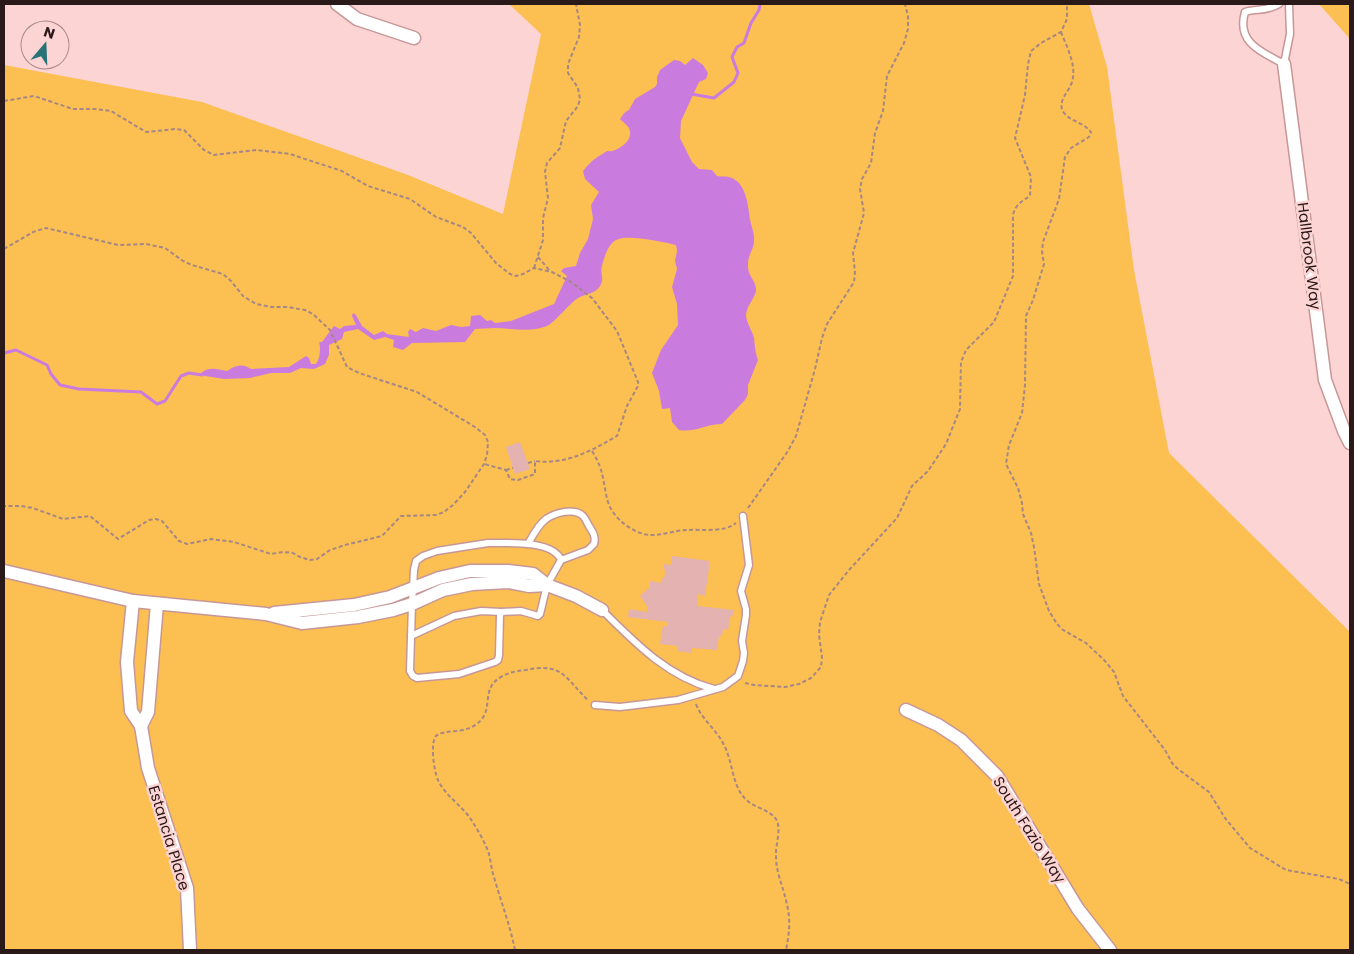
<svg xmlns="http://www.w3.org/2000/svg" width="1354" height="954" viewBox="0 0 1354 954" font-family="Poppins,sans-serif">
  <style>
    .green { fill: #fcbf52 }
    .water { fill: #ca7cde }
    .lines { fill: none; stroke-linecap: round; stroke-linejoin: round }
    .stream { stroke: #ca7cde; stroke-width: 3 }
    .building { fill: #e3b2b1 }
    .service-casing { stroke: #c79797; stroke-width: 9 }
    .minor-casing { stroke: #c79797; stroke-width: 15 }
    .path { stroke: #a58786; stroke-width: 2; stroke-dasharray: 4 2.5; stroke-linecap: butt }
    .service { stroke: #fff; stroke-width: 6 }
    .minor { stroke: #fff; stroke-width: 12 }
    .labels { text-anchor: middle; stroke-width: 5; stroke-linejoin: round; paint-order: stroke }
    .street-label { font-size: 15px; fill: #2a1919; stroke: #fcd4d3 }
  </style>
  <rect width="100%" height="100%" fill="#fcd4d3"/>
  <g class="green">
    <path d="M509 4H1089L1107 67 1134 270 1169 453 1350 632V950H4V65L202 102 408 175 503 214 541 34Z"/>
    <path d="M1319 4H1350V39Z"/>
  </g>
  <path class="water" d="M693 58 703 65 708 73 706 79 699 82 681 121 680 138 692 162 699 169 712 170 717 176C721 177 725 176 729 177 746 181 748 205 750 219 751 226 755 234 754 241 754 250 747 255 748 267 748 276 757 282 756 291 754 300 746 306 746 316 747 324 752 330 754 338 755 346 755 352 758 360L748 385V394L745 400 722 424C706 424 695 433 679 430L672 422 670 408 662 409 659 391 652 373 661 350 678 325 677 304 672 287 677 269 675 261 677 251 676 245C662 242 628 234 616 240 608 244 604 258 602 266 600 271 603 276 602 281 599 294 587 293 578 298 569 304 554 323 547 326 529 333 512 328 494 328 488 328 481 329 475 329L465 342 412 343 403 350 393 347 394 340 385 337 374 340 358 329 344 332 342 339 329 345V355L325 364 314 369 301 368 290 373H271L250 378 224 379 199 375C208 366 216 369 227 371 235 365 243 363 251 369L289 367 306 356 309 358 311 364H316C320 359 321 348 319 342H322L334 326 340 329 344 326 356 325 352 316 353 313 356 315 362 326 374 335 383 331 387 334 409 337 408 332 410 329 416 332 423 328 436 331 451 325 461 327 470 326 471 316 480 315 487 321 491 320 495 323 511 321 554 304 567 276 561 271 564 268 576 266 580 253 588 239 593 219 591 205 599 192 585 179 583 171C589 163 596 157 604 153 611 149 605 152 612 151 622 148 634 139 629 128 627 125 623 122 620 119 623 115 624 112 629 110L635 99 655 87 657 84V77L660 70 674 60 680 61 685 65Z"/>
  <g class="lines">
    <g class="stream">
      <path d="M691 94 714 98 734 82 738 73 732 57 737 47 744 43 751 23 759 10 760 4"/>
      <path d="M4 353 16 350 47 365 51 374 60 385 79 389 141 392 157 404 165 401 181 376 189 373 202 375"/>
    </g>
  </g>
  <g class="building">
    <path d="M520 442 530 469 515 474 506 447Z"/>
    <path d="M672 556 710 561 705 596 698 594 697 606 734 610 732 617H730L728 630 723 629 722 636H719L717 650 692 648V653L677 651 678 646 660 644 663 626H667L668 622 628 617 629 609 647 612V606L640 596 649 588 650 581 661 583 662 579 664 578 666 570 663 569 664 564 671 565Z"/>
  </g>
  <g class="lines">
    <g class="service-casing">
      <g id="service">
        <path d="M1279 4C1266 12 1257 8 1245 12 1236 43 1262 52 1284 64L1290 34 1289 4"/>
        <path d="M488 543C507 543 553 540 561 560L547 585 540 614 538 616 521 611 502 612 500 615 499 655 498 660 495 662 459 674 417 678 413 676 410 671 412 604 414 570 416 561 423 556 437 551Z"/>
        <path d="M528 544C533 535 538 525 546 519 555 513 574 507 583 516 586 519 587 523 589 526 593 532 596 537 594 544L588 550 561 560"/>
        <path d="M602 610C635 643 668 677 714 689"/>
        <path d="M411 636 454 616 481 611 502 612"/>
        <path d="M595 705 620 707 678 700 723 687 738 676 743 661 744 653 742 641 746 615V609L741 591 749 565 743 516"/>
      </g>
    </g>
    <g class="minor-casing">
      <g id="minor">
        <path d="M337 4 357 19 414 38"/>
        <path d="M1284 64 1325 380 1344 431 1350 443"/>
        <path d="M4 571 133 601 266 614 302 623 358 617 393 610 412 604 443 590 472 584 508 582 529 586 547 585"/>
        <path d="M133 601 127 662 131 711 141 726 148 768 187 888 190 950"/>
        <path d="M274 613 354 605 390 597 439 578 470 571H508L533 574 547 585 576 596 602 610"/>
        <path d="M906 710 938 725 961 740 997 776 1078 909 1110 950"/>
        <path d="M141 726 148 712 157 604"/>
      </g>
    </g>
    <g class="path">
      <path d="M1061 32C1067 47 1077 66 1072 82 1069 92 1055 103 1065 114 1072 122 1083 122 1091 132L1089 137 1071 148 1065 157 1059 199 1043 242 1042 252 1044 264 1033 300 1026 316 1025 385 1022 413 1009 445 1006 464 1018 488 1022 503 1023 514 1031 533 1034 547 1039 584 1049 611 1057 624 1063 630 1086 643 1105 661 1114 672 1123 696 1165 750 1172 763 1178 769 1209 792 1225 818 1250 848 1286 870 1339 879 1350 884"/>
      <path d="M4 101 34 96 73 109H95L111 111 146 132 176 129 184 130 204 150 214 155 256 150 290 154 302 158 342 171 368 186 410 199 436 217 463 227 471 233 496 263 510 274 516 276 523 274 534 268 552 272 571 282 592 298 617 331 638 382V386L627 406 617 436C591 451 566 465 535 461V474L518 480 510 479 506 470 484 464"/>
      <path d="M4 249 33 232 46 228 118 245 146 244 165 248 183 261 192 265 223 274 231 281 243 296 256 304 272 307H288L305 310 313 314 330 330 347 367 359 373 417 392 475 427 485 435 488 442 487 455 484 464 465 492 453 505 444 512 436 515 401 516 382 536 345 545 330 550 317 559 310 560 300 557 293 553 283 552 271 554 234 542 211 539 187 544 179 541 162 521 156 519 149 520 118 539 90 516 63 519 33 508 21 506H4"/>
      <path d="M538 257 550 271"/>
      <path d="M534 268 543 240V218L548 198 545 172 547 163 560 148 566 121 578 106 580 99 578 88 568 73V64L579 37 580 25 576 4"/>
      <path d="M592 451C605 472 602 480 608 502 613 518 632 533 649 535 661 536 675 530 687 530 702 529 724 533 736 523"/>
      <path d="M528 463 535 461"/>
      <path d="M506 470 513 468"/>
      <path d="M748 508 788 451 796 436 815 369 822 338 827 324 854 282 855 272 853 253 864 213 860 189 862 179 871 163 875 133 883 111 887 76 904 43 908 29V16L905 4"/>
      <path d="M745 683 754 685 785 687 799 684 811 678 821 667 822 657 819 635 820 622 829 595 849 570 897 518 912 486 928 471 946 444 960 409 961 362 966 350 994 322 1013 276V215C1015 205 1022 201 1030 196L1031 177 1015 138 1025 95 1028 64 1031 51 1041 43 1061 32 1067 19V4"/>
      <path d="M696 704C702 720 717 730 724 745 732 760 732 781 742 795 751 808 768 808 776 819 782 828 775 846 776 856 776 874 784 888 787 905 791 920 789 935 786 950"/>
      <path d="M515 950C510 925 501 902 494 877 491 869 491 860 488 851 484 841 478 830 472 821 463 806 445 796 438 780 434 772 430 743 436 736 444 728 467 736 481 720 493 707 481 688 501 677 509 672 517 671 526 670 564 662 565 679 589 701"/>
    </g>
    <use href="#service" class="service"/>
    <use href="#minor" class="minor"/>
  </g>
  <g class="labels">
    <g class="street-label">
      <text transform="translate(1309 256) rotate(83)" y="5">Hallbrook Way</text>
      <text transform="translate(1029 830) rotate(58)" y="5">South Fazio Way</text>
      <text transform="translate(169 838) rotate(73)" y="5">Estancia Place</text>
    </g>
  </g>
  <rect width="1354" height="954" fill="none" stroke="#2a1919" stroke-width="10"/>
  <g transform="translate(45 45) rotate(19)"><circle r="24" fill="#fcd4d3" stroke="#a88989"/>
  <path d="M0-4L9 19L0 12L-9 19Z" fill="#287376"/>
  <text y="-8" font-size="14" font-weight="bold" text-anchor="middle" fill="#2a1919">N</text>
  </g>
</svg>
